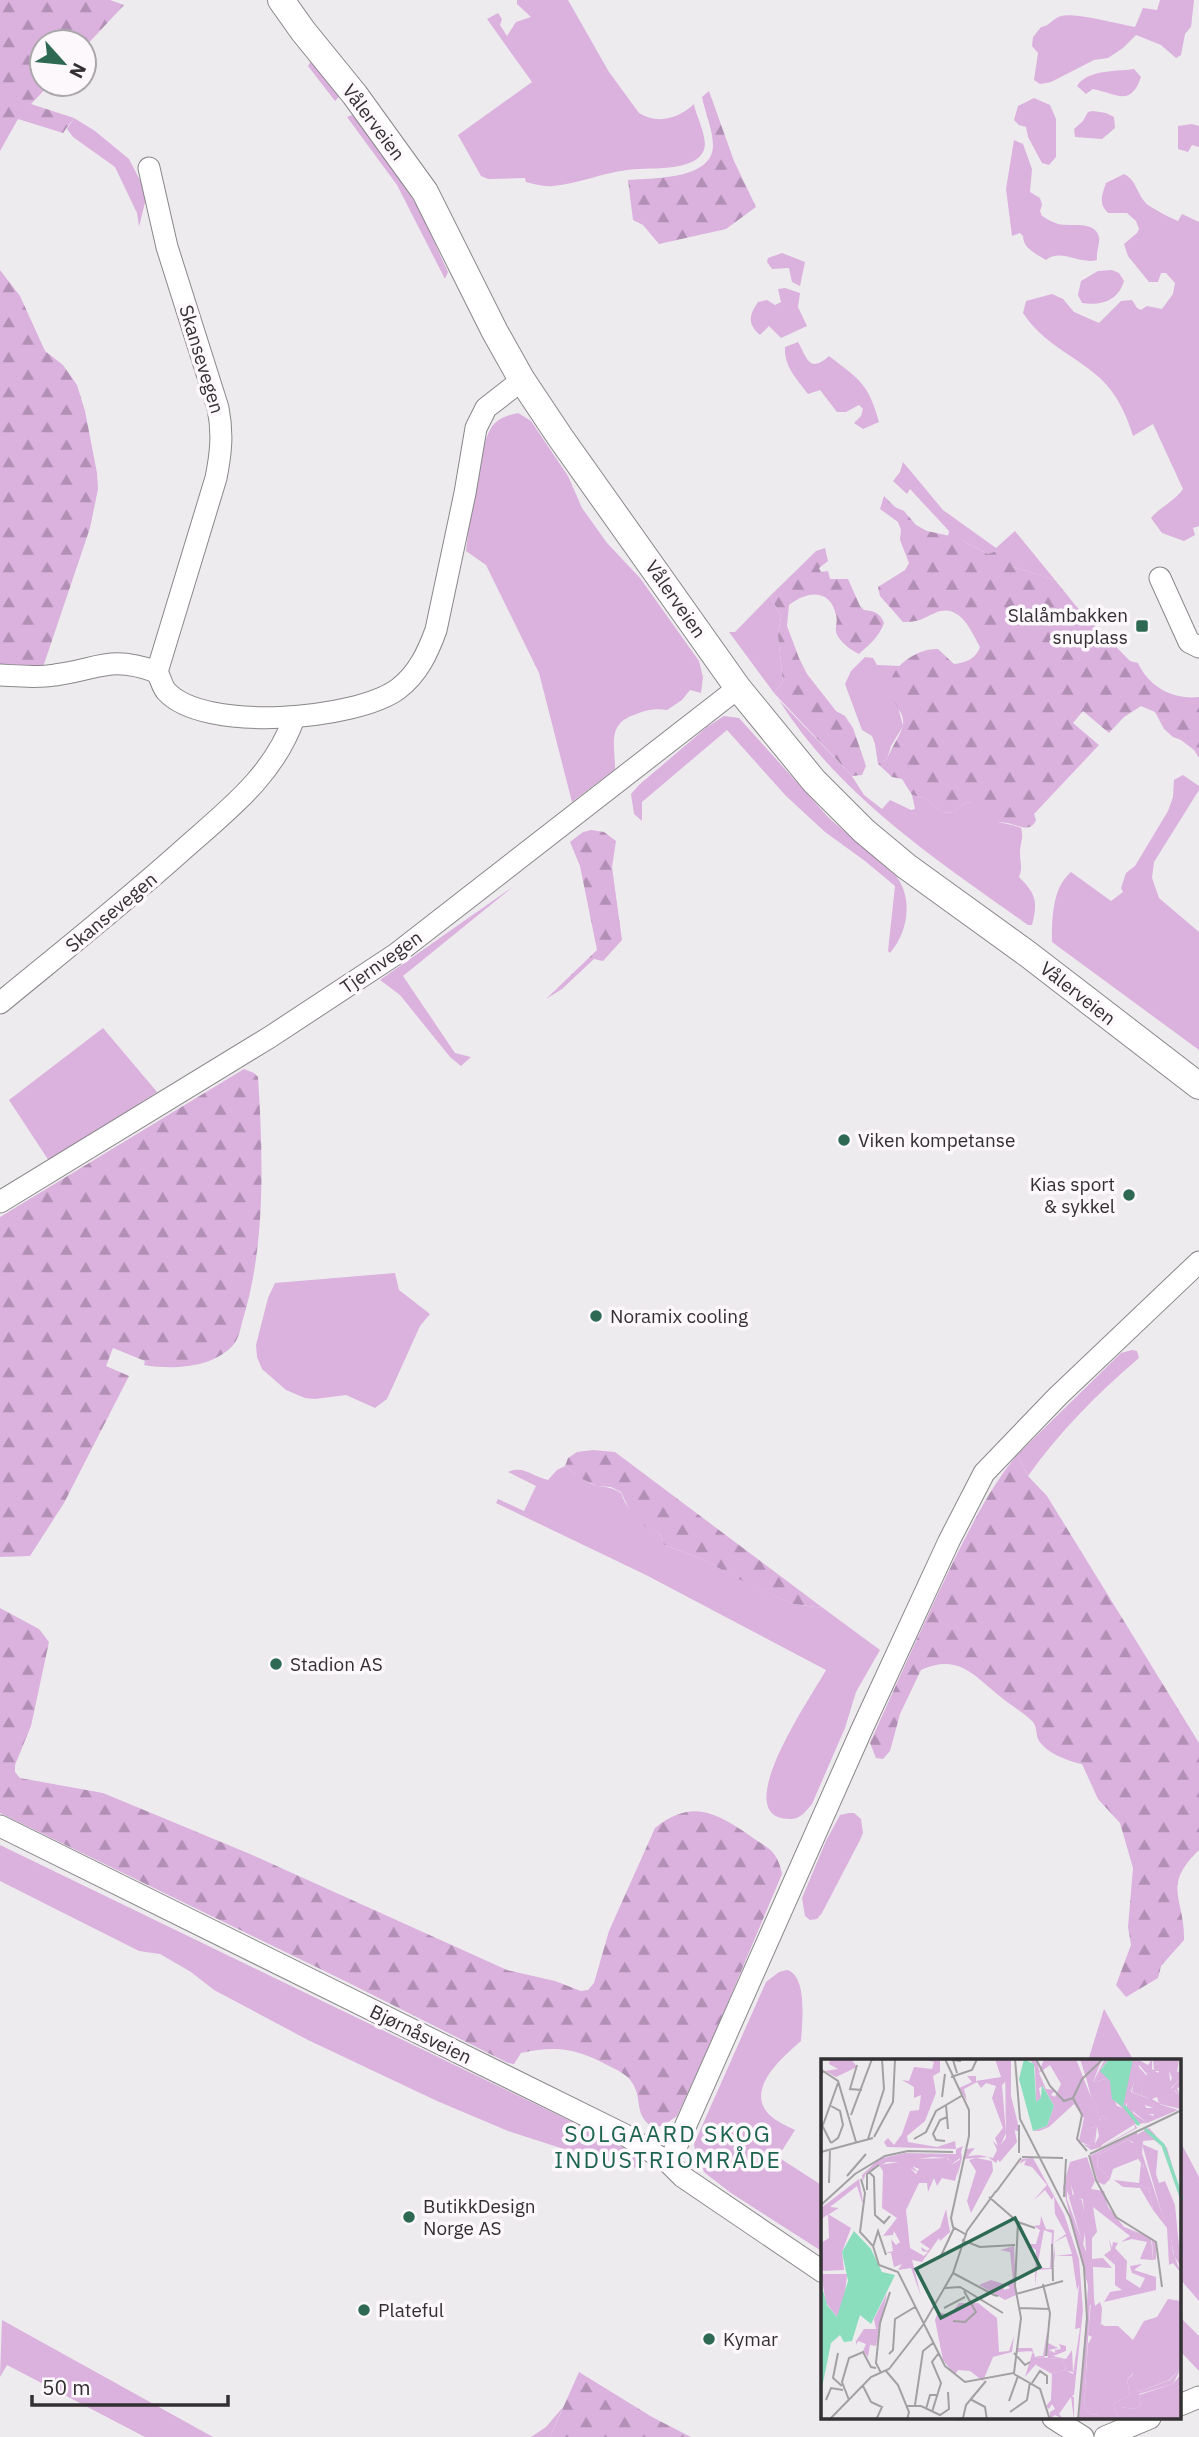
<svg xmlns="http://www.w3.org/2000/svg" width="1199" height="2437" viewBox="0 0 1199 2437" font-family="'IBM Plex Sans',sans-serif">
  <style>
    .grass { fill: #dbb1de }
    .forest { fill: url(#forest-firs) }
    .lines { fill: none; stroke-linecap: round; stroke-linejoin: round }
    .minor-casing { stroke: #8a878a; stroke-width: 23 }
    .tertiary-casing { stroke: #8a878a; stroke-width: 28 }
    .minor { stroke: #fff; stroke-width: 21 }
    .tertiary { stroke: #fff; stroke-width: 26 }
    .poi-dot { fill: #2d6953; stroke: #fcf8fc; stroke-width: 2.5 }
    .labels { text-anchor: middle; stroke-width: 7; stroke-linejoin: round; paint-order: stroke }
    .street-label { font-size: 19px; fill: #323032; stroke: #fcf8fc }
    .poi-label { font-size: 19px; fill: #323032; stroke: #fcf8fc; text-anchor: start }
    .quarter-label { font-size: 23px; letter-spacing: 2px; fill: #1d644d; stroke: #fcf8fc }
    .inset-river { fill: none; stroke: #8adebd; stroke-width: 3.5 }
    .inset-road { fill: none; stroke: #a3a0a3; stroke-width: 2 }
    .view { fill: #2d6953; fill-opacity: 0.15; stroke: #2d6953; stroke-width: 3.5 }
    .inset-edge { fill: none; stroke: #323032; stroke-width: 3.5 }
  </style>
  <defs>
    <pattern id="forest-firs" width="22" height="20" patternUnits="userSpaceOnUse" patternTransform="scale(1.75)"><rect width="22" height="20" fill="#dbb1de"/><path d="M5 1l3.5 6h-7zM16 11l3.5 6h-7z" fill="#b290b5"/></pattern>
  </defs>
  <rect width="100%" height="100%" fill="#eeebef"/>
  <g class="grass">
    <path d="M517 0H568L609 72 639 113C658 125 679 118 694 104 696 118 712 143 701 155 687 172 647 167 627 170 602 173 578 184 553 186 543 187 535 184 526 182L525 178 488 179 481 176 458 135 532 82 487 19 498 13 502 19 500 25 507 36 516 22 531 17 517 4Z"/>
    <path d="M1160 0H1194L1191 27 1185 34 1181 55 1176 58 1161 45 1136 35 1123 48 1108 58 1094 60 1051 82 1040 84 1034 80 1038 53 1032 46 1033 37 1041 27C1050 26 1053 18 1061 16 1074 12 1119 24 1135 27L1143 8 1157 10Z"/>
    <path d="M311 61 340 96 335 101 308 66Z"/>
    <path d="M1134 69 1141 77C1131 107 1117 94 1093 89L1086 94 1077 86C1088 69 1115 72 1134 69Z"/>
    <path d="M1034 98 1050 105 1056 119V157L1049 165 1042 163 1028 137 1026 127 1019 125 1014 120 1018 106Z"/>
    <path d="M1093 111 1106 113 1114 117 1115 128 1102 139 1075 137 1074 129 1083 121 1088 112Z"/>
    <path d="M352 115 364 126 419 209 448 272 445 279 397 185 347 117Z"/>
    <path d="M74 118 95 131 129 159 147 194 139 227 137 213 115 167 73 137 67 129Z"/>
    <path d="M1192 124 1199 126V147L1192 145 1188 152 1178 149V126Z"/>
    <path d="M1014 140 1023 144 1032 169 1030 192 1040 198 1042 205 1040 211 1042 216C1047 219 1052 222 1058 224 1070 227 1095 220 1099 237 1100 245 1096 251 1097 260 1080 265 1061 248 1046 260 1036 254 1023 248 1023 236L1020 233 1012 236 1006 189Z"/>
    <path d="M1124 174C1137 180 1137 196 1148 205 1154 209 1170 218 1178 221L1182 214 1199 222V526L1193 528 1195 535 1184 541 1162 533 1151 518C1160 507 1175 501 1183 489L1153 424 1133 436C1127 416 1117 394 1101 379 1075 355 1043 344 1023 313L1026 301 1052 294 1063 299 1074 312 1099 323 1121 301 1132 300 1137 308 1141 310 1147 306 1162 309 1173 294 1175 283 1166 273H1161L1158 282H1149L1128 256 1124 244 1137 233 1139 229 1136 221 1127 213H1108C1098 203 1102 195 1106 183Z"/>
    <path d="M782 253 805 262 800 286 792 282 789 268 772 269 767 262 768 258Z"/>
    <path d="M1112 270 1119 273 1124 281C1118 301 1101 306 1082 303L1078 295 1081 281 1098 271Z"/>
    <path d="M785 288 800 293 798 307 807 326 781 338 769 326 760 335C747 324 749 315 758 302L767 300 775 305 781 302 778 289Z"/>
    <path d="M798 342C807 358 809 374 829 356 860 380 868 383 879 422L863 429 854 423 861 416 863 409 859 405 846 412H837L820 390 808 394C797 379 784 367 785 347Z"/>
    <path d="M518 413 531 421 568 476 582 508 607 543 640 578 699 661 703 677 701 693 690 690 682 700 667 710C654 708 646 710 634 715 607 724 615 745 615 769L572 802 539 673 486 565 466 551C469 526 479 439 494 424 501 417 509 415 518 413Z"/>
    <path d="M903 462 943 510 996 548 1015 531 1055 580 1014 567 996 551 988 554 965 542 948 536 949 531 910 489 907 494 893 481 900 472Z"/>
    <path d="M770 596 781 616 778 636 783 682 774 693 729 632H735Z"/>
    <path d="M865 657 873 658 877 665 900 666 891 680 903 726 891 746 887 759 878 764 875 744 872 736 862 730 845 684 851 671Z"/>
    <path d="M779 700 852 776 864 795 882 809 890 800 911 810 915 809 912 795 925 798 942 812 953 813 962 805 970 802C992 828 993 818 1021 828 1024 838 1020 843 1020 853 1020 863 1023 867 1019 877 1036 894 1038 901 1032 925H1028C938 861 839 796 779 700Z"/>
    <path d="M724 716 739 718 829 818 897 877C913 900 908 932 890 953L888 951 895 886 865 861 825 832 786 796 727 730 642 802V821L634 814 631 794 639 785 707 727Z"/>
    <path d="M1183 775 1199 786V790L1154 862 1152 878 1159 898 1199 932V1050L1052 942C1052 919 1052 888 1071 872L1111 901 1123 892 1121 888 1126 873 1135 866 1168 811 1173 797 1174 780Z"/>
    <path d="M514 886 403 976 455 1053 471 1057 461 1066 450 1057 400 995 380 980Z"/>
    <path d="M103 1028 157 1092 49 1161 9 1100Z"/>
    <path d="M395 1273 399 1290 430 1314 420 1326 387 1399 375 1408 346 1395 315 1399 305 1398 286 1390 262 1369 257 1357 256 1345 268 1298 275 1283Z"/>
    <path d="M1132 1350 1137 1351 1139 1358C1098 1393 1059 1432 1028 1476L1017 1455 1121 1353Z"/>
    <path d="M565 1466C575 1474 583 1480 594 1485 605 1488 610 1486 621 1493 627 1511 643 1526 660 1534L664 1545 702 1559 751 1585 793 1604 823 1608 880 1650 856 1692 845 1728 812 1804C806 1811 801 1819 790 1819 725 1819 814 1693 826 1670L646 1575 496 1503 498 1499 524 1511 536 1486 508 1472C523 1465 533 1477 548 1480L557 1470Z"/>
    <path d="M849 1813H854L861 1819 863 1833 860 1840 822 1913 817 1919 810 1920 805 1916 802 1898 826 1841 840 1815Z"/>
    <path d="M0 1845 591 2131 637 2155 639 2162 637 2168 573 2152 508 2131 437 2101 308 2040 214 1990 191 1972 160 1954 139 1951 0 1881Z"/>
    <path d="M787 1970C808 1976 802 2023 801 2041 784 2056 748 2086 766 2111 773 2120 785 2125 795 2130L778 2157 823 2186V2252L731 2193 705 2173 696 2157 694 2144 766 1982 779 1972Z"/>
    <path d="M1104 2009 1134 2061H1088Z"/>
    <path d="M1180 2141 1199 2177V2301L1180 2279Z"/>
    <path d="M1180 2317 1199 2336V2371L1180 2351Z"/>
    <path d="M2 2320 213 2437H145L7 2365 0 2377Z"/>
    <path d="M563 2407 550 2437H531L546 2427Z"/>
  </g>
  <g class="forest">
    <path d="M0 0H110L124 5 84 48V42H42V84H50L31 104 74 118 63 133 18 119 0 151Z"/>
    <path d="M709 91 734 161 756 207 726 229 659 244 643 225 633 220 628 180C652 178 712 180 713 146 713 130 705 112 702 97Z"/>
    <path d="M0 270 20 296 45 351 63 365 77 385 85 411 97 473 98 489 90 528 42 670H0Z"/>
    <path d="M884 496 895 507 904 511 916 525 927 531 955 537 988 554 996 551 1008 553 1014 567 1055 580 1076 606 1130 661 1138 663C1149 687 1173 700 1199 697V758L1194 750 1181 740 1173 737 1164 729 1155 712 1141 706 1124 717 1109 733 1083 711 1073 723 1099 745 1034 814 1036 820C1030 834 1018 825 1007 823 999 821 992 824 985 819 979 816 974 808 970 802L962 805 953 813 942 812 925 798 912 795 902 779 892 777 878 764 887 759C891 748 902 733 903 724 905 712 892 703 890 693 886 668 917 648 938 649L954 664C965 663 976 659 980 647 971 630 959 602 935 613 921 619 920 622 903 622L880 596 878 587 905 570 909 563 900 540 901 530 898 522 880 509Z"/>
    <path d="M825 548 828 561 819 568 821 572 828 571 830 579H848L860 606 864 610C875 611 880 613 884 623 879 637 870 644 859 654 851 650 839 642 836 632 835 627 838 621 836 615 830 588 807 591 789 605L787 626 799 658 807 674 836 711 845 716 853 728 866 766 862 775 852 776 774 693 783 682 778 636 781 616 770 596 816 551Z"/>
    <path d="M591 830 604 832 616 841 612 867 622 940 603 961 594 959 562 989 546 999 597 950 580 866 570 842 583 832Z"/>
    <path d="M244 1069 254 1073 258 1077C263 1154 266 1245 243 1319 241 1326 239 1338 234 1344 214 1368 173 1370 144 1365L145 1361 113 1348 106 1366 129 1376 64 1503 30 1556 0 1557V1217Z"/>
    <path d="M593 1450 615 1452 823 1608 793 1604 750 1585 702 1559 664 1545 660 1534 647 1528 632 1515 621 1492 611 1487 597 1486 580 1478 565 1466 568 1458 577 1452Z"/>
    <path d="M1017 1455 1028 1476 1047 1496 1199 1743V1850C1161 1887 1185 1898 1184 1940L1161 1966 1158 1978 1126 1997 1116 1985 1131 1945 1128 1927 1133 1868 1120 1823 1098 1799 1082 1764C1068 1761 1048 1754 1039 1741 1035 1735 1038 1727 1032 1721 1021 1711 1009 1704 997 1694 972 1673 957 1654 921 1670L900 1714 890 1751 883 1759 876 1758 870 1743C898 1680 926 1618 956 1556 974 1521 991 1486 1017 1455Z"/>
    <path d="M0 1608 39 1629 49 1642 31 1726 15 1765V1772L20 1778 103 1793 250 1854 507 1970 555 1981 581 1991 588 1990 594 1983 609 1931 655 1828C691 1799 715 1812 749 1835 768 1849 777 1849 782 1874L718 2026 677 2116 664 2125 653 2128C633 2113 643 2101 633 2084 628 2075 619 2071 611 2067 578 2049 558 2045 521 2053L514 2064 508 2063 347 1982 0 1813Z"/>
    <path d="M579 2372 652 2417 691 2437H550Z"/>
  </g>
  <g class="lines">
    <g class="minor-casing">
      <g id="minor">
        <path d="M149 168 167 247 218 408C223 433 221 453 216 478L157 672C160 677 162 686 166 691 203 733 356 720 398 689 418 674 428 652 436 630L465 493 476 428 486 408 522 380"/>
        <path d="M1160 578 1189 642 1199 647"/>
        <path d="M0 675C19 676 36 678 55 675 100 669 109 655 157 672"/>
        <path d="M0 1003C62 952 125 902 185 848 229 809 274 775 294 718"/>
        <path d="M0 1202 270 1037 396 954 738 688"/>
        <path d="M0 1826 625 2135 669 2163 683 2177 823 2272"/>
        <path d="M669 2163 862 1729 949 1541 984 1473 1058 1396 1199 1262"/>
        <path d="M1180 2405 1199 2397"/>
        <path d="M1053 2418 1083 2437"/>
        <path d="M1105 2437 1150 2418"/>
      </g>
    </g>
    <g class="tertiary-casing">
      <path id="tertiary" d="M281 0 303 31 355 95 425 192 495 332 522 380 560 437 738 688 814 781 864 831 906 866 1029 955 1199 1086"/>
    </g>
    <use href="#minor" class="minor"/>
    <use href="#tertiary" class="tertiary"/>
  </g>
  <g class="poi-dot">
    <rect x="1135" y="619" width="14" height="14" rx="3.5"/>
    <circle cx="844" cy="1140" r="7"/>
    <circle cx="1129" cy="1195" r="7"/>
    <circle cx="596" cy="1316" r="7"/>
    <circle cx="276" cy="1664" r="7"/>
    <circle cx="409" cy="2217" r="7"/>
    <circle cx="364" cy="2310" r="7"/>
    <circle cx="709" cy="2339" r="7"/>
  </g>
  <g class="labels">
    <g class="street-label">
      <text transform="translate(374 122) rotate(53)" y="7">Vålerveien</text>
      <text transform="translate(202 359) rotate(73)" y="7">Skansevegen</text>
      <text transform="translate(676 599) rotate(55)" y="7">Vålerveien</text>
      <text transform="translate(111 912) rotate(-40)" y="7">Skansevegen</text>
      <text transform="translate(381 962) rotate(-35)" y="7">Tjernvegen</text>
      <text transform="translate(1078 993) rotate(38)" y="7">Vålerveien</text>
      <text transform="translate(421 2034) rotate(26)" y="7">Bjørnåsveien</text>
    </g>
    <g class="poi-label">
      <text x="1128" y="622" text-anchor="end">Slalåmbakken<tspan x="1128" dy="22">snuplass</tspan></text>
      <text x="858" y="1147">Viken kompetanse</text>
      <text x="1115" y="1191" text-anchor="end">Kias sport<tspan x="1115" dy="22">&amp; sykkel</tspan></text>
      <text x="610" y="1323">Noramix cooling</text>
      <text x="290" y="1671">Stadion AS</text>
      <text x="423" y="2213">ButikkDesign<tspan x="423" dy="22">Norge AS</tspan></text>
      <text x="378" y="2317">Plateful</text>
      <text x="723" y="2346">Kymar</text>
    </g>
    <g class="quarter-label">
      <text x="668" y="2142">SOLGAARD SKOG<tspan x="668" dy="26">INDUSTRIOMRÅDE</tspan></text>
    </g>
  </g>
  <g transform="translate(821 2059)">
    <rect width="360" height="360" fill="#eeebef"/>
    <path d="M184 0H190V37L199 73 193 71 189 55V77L175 104 167 98 142 100 146 90 154 89 147 97 158 96 172 99 176 91 172 82 178 88 185 79ZM316 0 327 6 331 0V10L337 14 339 10 348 12 350 30 360 19V28L356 29 360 38 354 31 338 44 336 38 331 40 332 49 324 46 328 55 332 57 338 45 357 51 326 64 309 50 305 42ZM318 6 326 15 320 34 329 40 310 33ZM265 17 279 62 281 57 286 60 280 88 314 69 313 64 316 69 281 88 270 91 262 85 269 87 273 77 274 85 278 77 276 67 265 70 275 60ZM328 69 346 89 360 136V142L341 87 333 81 322 82 321 94 340 152 348 160 352 194 360 214 352 204 348 206 346 169 332 151 328 130 319 126 323 107 316 92 315 76ZM307 81 315 86 317 100 292 110 289 120 276 107 277 96ZM142 87 140 93 141 99 136 119 139 99 131 105 127 99 111 98 97 100 92 108 98 114 83 106 80 110 78 103H66L45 114 42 122 41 116 58 100 84 94 135 95V90ZM266 98 274 122 270 130 283 132 287 148 303 168 329 178 332 180 335 186V200L332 201 331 180 311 172V180L300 183 309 177 272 148 276 173 271 179V200L282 199 291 209 272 208 273 239 274 247 279 243 281 249 280 265 288 269 280 267 269 245 263 349 271 356 278 355 276 360H286H258L267 227 242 129 249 103ZM250 126 254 139 262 140 265 193 246 140V132L253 146ZM212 99 243 155 258 200 262 251 253 336H251L253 339V360L250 338 238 355 242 360 234 356 229 360V353L234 350 231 345 228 350 225 347 230 341 231 315 215 306 212 308 206 318 212 308 216 305 232 314 245 311 241 300 227 299 225 293 223 299 214 297H222L226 273 227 284 237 289 228 291 234 294V291L240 290 238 285 245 287V292L232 297 245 300 251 291 252 313 246 312 252 315 259 269 254 270 258 226 256 231 251 197H234L232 209 233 187 234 197 251 195 245 177 232 184 245 175 234 155 233 137 231 141 224 131 212 142 226 126 211 108 203 106 205 101 198 105 201 100ZM38 120 42 143H28H41L36 127 9 148 18 149 0 160V149ZM220 157 225 170 233 171 231 210 216 211 214 227 215 191 206 185H215L219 171 213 167 219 166ZM223 171 231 174 229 209H216ZM288 180 291 189 292 183 297 184 294 189 306 202 305 220 319 229 324 219 311 214 309 207 321 205 313 211 335 218V204V231L283 243 289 233 301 231 294 226V206L283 196 290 191ZM66 234 55 287 49 286 47 298 42 292 45 285 37 282 35 286V282L43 270H55L53 260ZM360 309 352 325 318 335 320 346 314 350 299 348 302 360H297L292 345 309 336 306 321 313 314 317 333 349 321Z" fill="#dbb1de" fill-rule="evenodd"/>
    <path d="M9 0H30L36 8 15 18 4 12 17 10 8 5ZM104 0H119V13L112 17 115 34 104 62 86 77 87 83 116 88 134 82 135 90 66 88 63 83 67 79 73 86 81 75 89 52 98 51 100 36 93 39V28L81 21 88 22 93 8 111 10 113 3ZM174 0 186 1V21L181 26 185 74 178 90 174 79 182 69 171 39 175 27 165 24 160 29 156 23 143 30 146 42 138 29 151 23 146 17H155V22L180 18ZM209 0 217 3 218 13 223 0H255L275 51V64L265 70 276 67 274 85 273 77 269 87 258 82 263 59 253 45 228 68 218 72H212L226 67 233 47 222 27 218 29 220 39 215 43 214 9ZM229 6 240 25 234 38 230 36 234 31 225 30 218 14ZM259 0H281L272 23 285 20 296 47 305 50 307 42 312 54 326 64 314 65 279 87 280 68 286 60 281 57 279 62ZM332 0H358L356 13 360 12V19L350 29 346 28 351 19 348 12H333ZM316 6 326 17 320 34 338 44 353 31 360 38V50L339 45 337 55H326L322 49H332L330 40 311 33ZM189 49 196 83 179 103 174 98 189 77ZM316 73V92L322 102 324 122 319 126 328 130 332 151 319 129 302 128 293 121 318 124 320 104 313 94 312 83 307 81 277 96 276 107 289 120 283 126 277 123 269 97ZM321 85 337 92 335 115 338 124 344 122 354 146 360 208 353 197 347 160 340 152ZM126 99 132 105 140 100 134 122 121 119 116 127 113 119 107 133 106 124H98L85 151 89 189 103 197 107 193 101 192 100 188 106 192 109 190 99 183 119 169 125 150 126 156 129 173 119 182 118 179 101 203 91 201 100 237 90 209 77 211 81 205 73 208 70 194H65L72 192 70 180 75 186 79 183 73 172 72 176 62 177 76 159 61 149 62 112 58 106 78 103 80 109 84 104 95 115 98 110 89 106 92 100ZM155 99 171 102 172 112 150 154 146 142 155 112 148 101ZM246 132 249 139 251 135 261 141 265 166 262 186ZM7 155 30 169 21 193 23 211 0 212V184L8 179ZM311 172 330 179 332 201 319 200 326 183 311 180ZM193 187 195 236 184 241 158 226 170 221 183 225V231L189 229 185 225 192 221 189 193 179 191ZM0 215H26L23 244 16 258 5 244ZM347 240 360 242V309L348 321 317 333 312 314 306 321 309 336 292 345 297 360H276L277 355 271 356 263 349 267 285 271 278 267 276 270 244 280 267H297L312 281 323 262 336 258ZM138 244H157L176 259 178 293 188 292 193 277 191 293 172 298 162 322 149 312 137 311 134 316 122 301 114 261 117 253 129 256ZM195 289H211L214 298 241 300 245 311 232 314 215 305 204 318 212 292 195 293ZM360 315V360L299 359V348L314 350 320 346 318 336 352 325Z" fill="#dbb1de" fill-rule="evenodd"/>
    <path d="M284 0H288L280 10 316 0 304 51 291 40 285 20 272 23Z" fill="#dbb1de"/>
    <path d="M203 0 213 5 215 43 220 39 221 26 233 47 226 67 212 72 198 20ZM288 0H312L302 48 291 40 289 22 279 12ZM33 172 50 190 61 213 74 216 50 265 39 256 31 282 23 283 19 276 10 284 0 334V224L6 246 16 258 27 222 21 193Z" fill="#8adebd"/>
    <path class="inset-river" d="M303 47 318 66M324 70 342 86 361 140"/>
    <path class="inset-road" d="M124 0 148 51V77L130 159 132 168 144 175M194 0 199 60 249 158 263 208 266 260 257 361M215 0 229 27 243 42 252 39 261 56 256 80 266 92M36 6 29 30 41 31M136 14 132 1 140 2M0 16 2 12 17 22 35 83M130 18 151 11 156 0M121 38 124 15M252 39 261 20 282 0M125 46 127 70M30 56 51 0M0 64 10 84M2 66 17 24M53 78 72 43 74 0M47 80 63 30 61 0M93 80 105 73 115 52 142 36M124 82 115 81 112 75 119 61 126 58M10 84 17 79 22 66 19 52 10 47M0 93 52 79M198 94V66M269 95 361 51M268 96 275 121 295 158 335 183 341 228M201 98 242 99M48 113 53 118 54 156 63 164 69 157M26 117 45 95M40 120 44 134 39 173 52 187 58 206 77 213 124 307 144 323 193 314 200 259 194 227 197 163M8 124 9 90M46 131V115L58 106M175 133 200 99M168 138 197 163 214 169M243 138 245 100M0 146 34 115 64 97 87 92 132 93M141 181 159 188 194 186M231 185 232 222M52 188 57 172 65 196M119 199 133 169M132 214 173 236 177 237 173 236M222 225 229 254 225 297M124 229 139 228 182 254M195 235 242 222M123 249 144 238M198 249 229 250M132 262 144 263 155 253 143 232M17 294 12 319 21 327M193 294 204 306 209 303M68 295 72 291 74 260 94 248M65 312 77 326 88 353 86 361M60 314 55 304 59 264 69 233M193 315 219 330 229 361M211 324 219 312 226 317V325M42 327 50 343 61 348 55 361M149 340 164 348 166 361M5 341 10 329 22 331M28 341 21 323 28 299 42 293 50 308 55 309M188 342 197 317M94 346 102 292 112 284M85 347H100L119 356 128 350 127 333M105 350 109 336H116M111 353 120 324 111 303 117 295M189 353 206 341 209 323M8 361 50 318 68 310 102 266 132 214 146 172 175 132M136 361 142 359 145 346 165 322"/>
    <path class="view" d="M194 159 219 208 120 259 95 210Z"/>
    <rect width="360" height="360" class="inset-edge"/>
  </g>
  <g transform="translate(63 63) rotate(117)"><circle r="33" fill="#fcf8fc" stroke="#aba8ab" stroke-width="2"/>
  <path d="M0-5L12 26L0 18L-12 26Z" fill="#2d6953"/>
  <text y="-10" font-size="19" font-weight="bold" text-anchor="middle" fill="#323032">N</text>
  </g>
  <path d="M32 2395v10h196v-10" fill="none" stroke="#323032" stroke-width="3.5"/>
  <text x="42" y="2395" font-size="21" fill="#323032" stroke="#fcf8fc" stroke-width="5" paint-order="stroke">50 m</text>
</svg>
